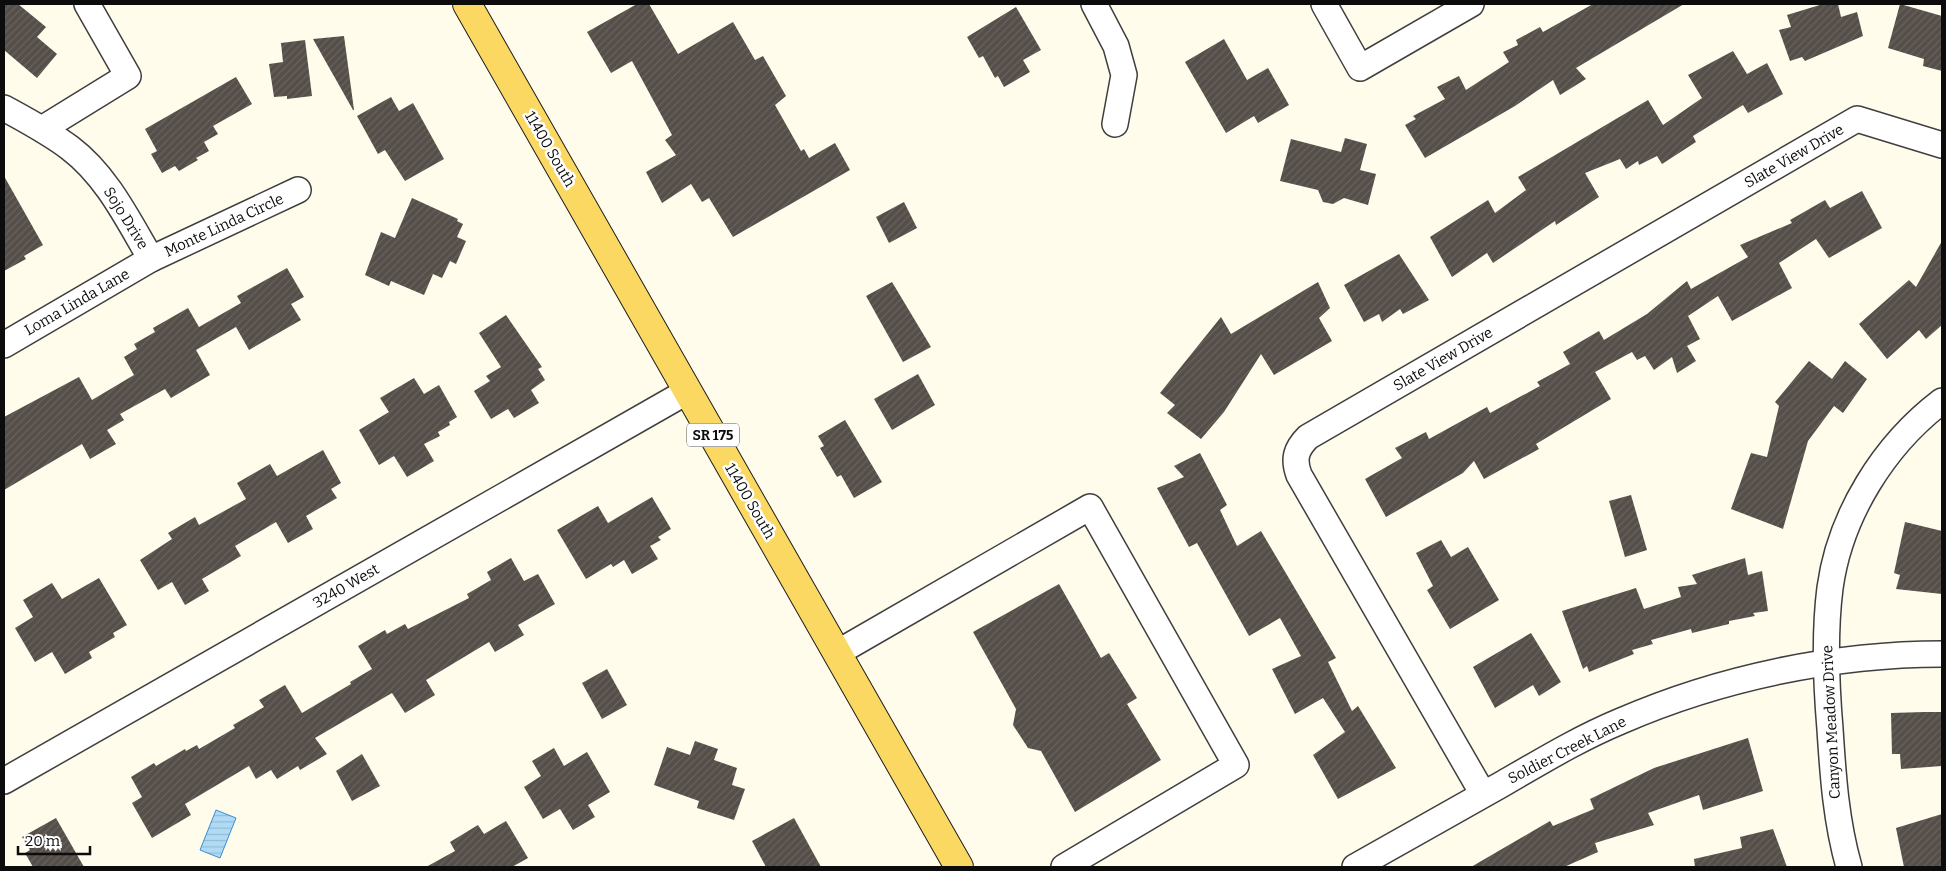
<svg xmlns="http://www.w3.org/2000/svg" width="1946" height="871" viewBox="0 0 1946 871" font-family="Bitter,serif">
  <style>
    .water { fill: url(#water-rules); stroke: #378fce }
    .building { fill: url(#building-hatch) }
    .lines { fill: none; stroke-linecap: round; stroke-linejoin: round }
    .minor-casing { stroke: #3f3f3f; stroke-width: 28 }
    .major-casing { stroke: #1d1d1d; stroke-width: 30 }
    .minor { stroke: #fff; stroke-width: 25 }
    .major { stroke: #fad861; stroke-width: 28 }
    .labels { text-anchor: middle; stroke-width: 5; stroke-linejoin: round; paint-order: stroke }
    .shield { fill: #fff; stroke: #555; stroke-width: 1 }
    .shield-label { font-size: 14px; font-weight: bold; fill: #0c0c0c }
    .street-label { font-size: 15px; fill: #0c0c0c; stroke: #fff }
  </style>
  <defs>
    <pattern id="water-rules" width="6" height="5" patternUnits="userSpaceOnUse" patternTransform="scale(1.25)"><rect width="6" height="5" fill="#b0dbf7"/><path d="M0 2.5h6" fill="none" stroke="#96bbd3"/></pattern>
    <pattern id="building-hatch" width="6" height="6" patternUnits="userSpaceOnUse" patternTransform="scale(1.25)"><rect width="6" height="6" fill="#554e49"/><path d="M-1 1l2-2M0 6l6-6M5 7l2-2" fill="none" stroke="#68635f"/></pattern>
  </defs>
  <rect width="100%" height="100%" fill="#fffcec"/>
  <path class="water" d="M216 810 236 818 220 858 200 850Z"/>
  <g class="building">
    <path d="M4 4H18L46 27 37 37 57 54 37 78 4 50Z"/>
    <path d="M637 4H649L678 54 733 22 755 60 763 56 786 96 775 105 801 151 804 149 809 158 835 143 850 170 733 237 709 198 702 202 691 184 662 203 646 172 676 155 665 140 672 135 632 61 611 73 587 32Z"/>
    <path d="M1593 4H1684L1576 68 1586 79 1560 95 1553 80 1515 106 1425 158 1405 125 1416 119 1413 116 1445 99 1437 87 1459 76 1466 90 1509 62 1503 52 1518 45 1516 40 1540 27 1543 32Z"/>
    <path d="M1823 4H1838L1841 17 1857 12 1863 36 1805 61 1802 57 1790 61 1779 30 1791 27 1787 15Z"/>
    <path d="M1900 4 1942 16V71L1923 66 1924 59 1888 48Z"/>
    <path d="M1016 7 1041 50 1023 60 1030 72 1004 87 998 76 995 78 983 56 979 58 967 37Z"/>
    <path d="M344 36 354 110H353L313 39Z"/>
    <path d="M1224 39 1247 80 1268 68 1289 105 1258 123 1254 116 1226 133 1185 62Z"/>
    <path d="M305 40 312 96 287 99V96L274 97 269 64 283 62 281 43Z"/>
    <path d="M1733 51 1747 74 1767 63 1783 94 1748 113 1743 105 1693 136 1696 142 1662 164 1657 156 1639 165 1638 161 1626 169 1620 159 1585 173 1599 197 1556 225 1555 221 1493 263 1487 253 1452 277 1430 237 1488 200 1495 213 1526 190 1518 177 1648 100 1663 125 1702 98 1688 75Z"/>
    <path d="M236 77 252 104 213 126 218 134 204 142 209 151 196 158 198 160 179 171 175 166 162 173 151 154 157 151 145 129Z"/>
    <path d="M391 97 399 111 413 103 444 159 405 181 385 150 378 154 357 116Z"/>
    <path d="M1345 138 1367 144 1360 170 1376 174 1368 205 1344 198 1333 204 1323 202 1318 190 1280 181 1291 139 1341 152Z"/>
    <path d="M4 176 43 245 24 256 26 259 4 271Z"/>
    <path d="M1862 191 1882 228 1829 258 1816 239 1779 263 1792 288 1732 321 1718 296 1688 316 1700 339 1687 346 1696 361 1677 373 1672 357 1654 370 1645 356 1637 360 1632 352 1595 372 1611 399 1536 444 1539 449 1484 479 1474 461 1463 473 1386 517 1365 479 1402 458 1395 448 1426 432 1429 439 1487 407 1490 413 1540 386 1537 382 1570 364 1563 352 1599 331 1604 340 1647 314 1687 281 1691 289 1748 257 1740 245 1792 223 1790 220 1825 200 1830 208Z"/>
    <path d="M412 198 458 219 457 221 463 224 457 237 466 241 456 264 450 261 442 278 433 274 424 295 391 281 389 286 365 275 381 232 395 238Z"/>
    <path d="M904 202 917 228 889 243 876 217Z"/>
    <path d="M1942 241V325L1926 339 1919 330 1887 359 1859 324 1909 280 1916 287Z"/>
    <path d="M1399 254 1429 300 1403 314 1400 309 1382 322 1379 314 1364 322 1344 285Z"/>
    <path d="M287 268 304 297 291 304 301 320 249 350 236 327 196 350 210 375 171 398 165 389 120 414 124 420 107 430 116 444 90 459 82 444 4 490V417L79 377 92 400 134 375 124 357 137 349 134 344 155 332 153 328 188 308 199 327 241 303 237 296Z"/>
    <path d="M892 282 931 347 903 362 866 296Z"/>
    <path d="M1318 282 1330 308 1319 318 1332 341 1274 375 1261 354 1224 412 1201 439 1167 413 1175 405 1160 393 1221 317 1231 334Z"/>
    <path d="M506 315 542 367 538 369 545 380 531 390 539 403 514 418 508 409 491 419 474 391 490 381 486 376 501 367 479 333Z"/>
    <path d="M1809 361 1832 379 1845 361 1867 379 1843 413 1834 406 1808 441 1783 529 1731 509 1751 453 1767 457 1779 406 1775 402Z"/>
    <path d="M918 374 935 405 892 430 874 399Z"/>
    <path d="M414 378 424 394 439 385 457 417 449 422 450 425 438 432 440 436 424 444 434 461 407 477 394 456 379 465 359 430 389 412 380 398Z"/>
    <path d="M845 420 882 482 854 498 841 475 837 477 820 448 824 446 818 436Z"/>
    <path d="M323 450 341 483 331 489 337 498 306 516 313 529 288 543 276 522 235 546 241 556 202 579 209 591 185 605 172 582 158 590 140 560 172 539 168 533 195 517 199 525 246 499 237 483 270 464 277 476Z"/>
    <path d="M1200 453 1227 505 1220 510 1237 546 1261 531 1336 658 1328 662 1352 711 1358 706 1396 768 1338 799 1313 755 1345 732 1323 698 1295 714 1272 669 1301 656 1280 618 1249 636 1197 543 1189 547 1157 488 1184 477 1174 466Z"/>
    <path d="M1631 495 1647 550 1625 557 1609 501Z"/>
    <path d="M652 497 671 529 658 537 661 540 650 546 658 559 632 574 624 560 613 567 611 564 586 579 557 530 598 506 608 523Z"/>
    <path d="M1905 522 1942 531V594L1896 589 1900 575 1894 573Z"/>
    <path d="M1441 540 1451 557 1468 547 1499 600 1450 629 1427 590 1433 586 1416 553Z"/>
    <path d="M511 558 524 581 538 574 555 604 518 625 524 635 495 652 489 642 426 680 435 695 405 713 392 693 315 738 327 754 300 770 298 766 277 779 271 770 256 779 249 766 185 804 191 815 152 838 132 803 142 797 131 777 154 763 156 766 185 749 186 751 197 745 199 749 235 728 233 725 264 707 259 700 285 685 302 713 351 684 350 682 372 669 358 646 385 630 387 634 405 624 408 629 469 598 467 594 491 580 487 572Z"/>
    <path d="M1745 558 1748 575 1762 571 1768 611 1753 613 1755 616 1729 621V624L1692 633 1691 629 1651 640 1653 644 1632 650 1634 654 1589 672 1587 666 1583 669 1562 611 1636 588 1644 609 1681 597 1678 587 1697 584 1692 575Z"/>
    <path d="M99 578 127 625 113 633 115 637 89 652 92 658 65 674 52 652 35 662 15 628 33 617 23 600 52 583 62 599Z"/>
    <path d="M1059 584 1101 658 1109 653 1137 698 1127 704 1161 760 1075 812 1041 751 1028 748 1013 725 1016 709 973 632Z"/>
    <path d="M1531 633 1561 682 1539 696 1533 685 1495 708 1473 667Z"/>
    <path d="M607 669 627 705 602 719 582 683Z"/>
    <path d="M1924 712H1942V766L1901 769 1900 754H1892L1891 713Z"/>
    <path d="M1748 738 1763 791 1703 810 1699 795 1648 813 1654 825 1595 843 1598 852 1564 867H1471L1550 821 1553 826 1594 809 1590 799 1654 768Z"/>
    <path d="M695 741 718 749 714 760 737 768 732 785 745 789 734 820 697 808 699 801 654 785 667 747 690 755Z"/>
    <path d="M554 748 564 766 587 752 610 792 588 805 595 817 573 830 560 809 543 819 524 787 541 776 532 761Z"/>
    <path d="M362 754 380 786 352 801 336 771Z"/>
    <path d="M1942 814V867H1904L1896 828Z"/>
    <path d="M56 818 84 867H33L25 853 30 850 22 837Z"/>
    <path d="M794 818 821 867H766L752 841Z"/>
    <path d="M506 821 528 858 512 867H426L455 851 450 842 478 825 484 834Z"/>
    <path d="M1773 829 1787 867H1695L1694 859 1742 848 1740 837Z"/>
  </g>
  <g class="lines">
    <g class="minor-casing">
      <g id="minor">
        <path d="M1094 4 1116 46 1124 75 1115 124"/>
        <path d="M1324 4 1360 68 1471 4"/>
        <path d="M4 108C26 120 49 132 70 148 107 176 128 220 151 259"/>
        <path d="M42 129 128 76 87 4"/>
        <path d="M4 345 151 259 298 190"/>
        <path d="M837 653 1090 507 1236 765 1064 867"/>
        <path d="M4 781 688 391"/>
        <path d="M1483 794 1299 475C1293 459 1296 449 1308 437L1857 119 1942 145"/>
        <path d="M1355 867C1405 839 1454 811 1504 783 1542 761 1580 738 1621 721 1720 678 1834 654 1942 654"/>
        <path d="M1849 867C1836 821 1833 776 1830 729 1826 682 1824 635 1830 588 1840 515 1884 445 1942 401"/>
      </g>
    </g>
    <g class="major-casing">
      <path id="major" d="M467 4 959 867"/>
    </g>
    <use href="#minor" class="minor"/>
    <use href="#major" class="major"/>
  </g>
  <g class="labels">
    <rect class="shield" x="687" y="423.5" width="52" height="23" rx="4"/>
    <g class="shield-label">
      <text x="713" y="440">SR 175</text>
    </g>
    <g class="street-label">
      <text transform="translate(550 149) rotate(60)" y="5">11400 South</text>
      <text transform="translate(1794 156) rotate(-30)" y="5">Slate View Drive</text>
      <text transform="translate(126 218) rotate(58)" y="5">Sojo Drive</text>
      <text transform="translate(224 225) rotate(-25)" y="5">Monte Linda Circle</text>
      <text transform="translate(77 302) rotate(-30)" y="5">Loma Linda Lane</text>
      <text transform="translate(1443 359) rotate(-30)" y="5">Slate View Drive</text>
      <text transform="translate(750 501) rotate(60)" y="5">11400 South</text>
      <text transform="translate(346 586) rotate(-30)" y="5">3240 West</text>
      <text transform="translate(1831 722) rotate(-93)" y="5">Canyon Meadow Drive</text>
      <text transform="translate(1567 750) rotate(-27)" y="5">Soldier Creek Lane</text>
    </g>
  </g>
  <rect width="1946" height="871" fill="none" stroke="#0c0c0c" stroke-width="10"/>
  <path d="M18 846v8h72v-8" fill="none" stroke="#0c0c0c" stroke-width="2.5"/>
  <text x="25" y="846" font-size="15" fill="#0c0c0c" stroke="#ffffff" stroke-width="4" paint-order="stroke">20 m</text>
</svg>
